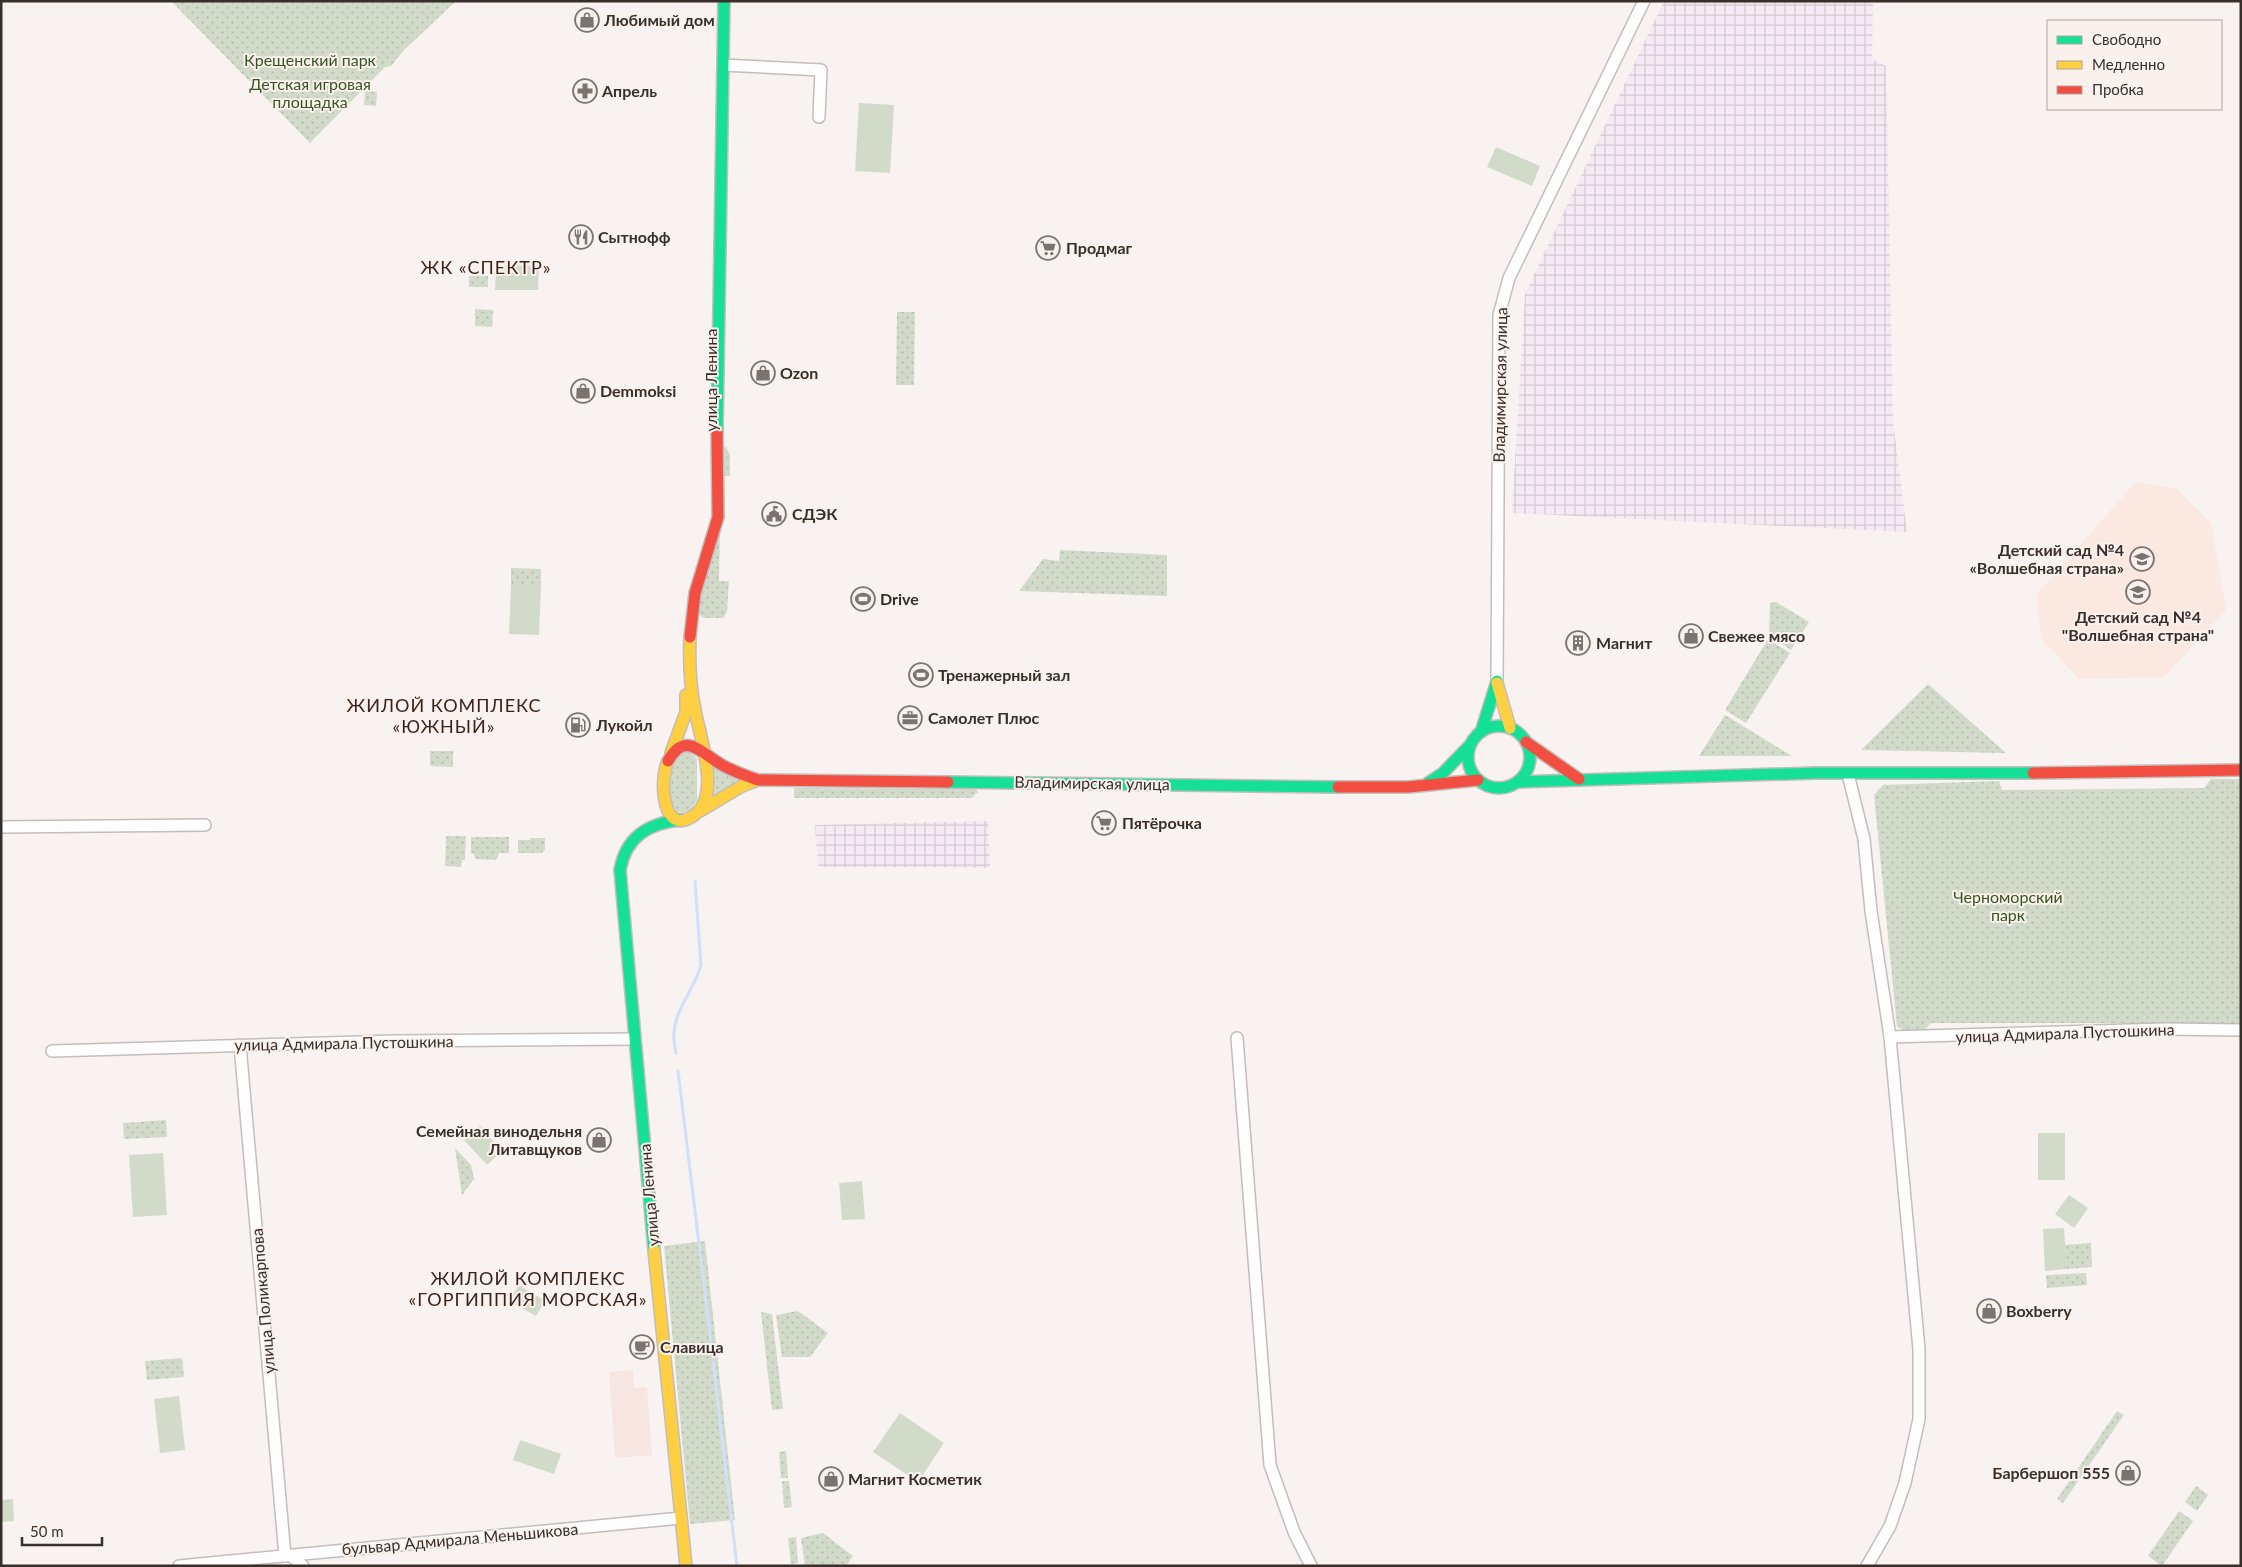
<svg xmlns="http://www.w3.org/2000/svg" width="2242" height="1567" viewBox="0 0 2242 1567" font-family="Lato,sans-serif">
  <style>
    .commercial { fill: #f7e5e2 }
    .industrial { fill: url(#industrial-grid) }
    .built { fill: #fae8e1 }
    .grass { fill: url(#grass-dots) }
    .pitch { fill: #d2dbca }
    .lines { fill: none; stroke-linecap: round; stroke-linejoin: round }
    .stream { stroke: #d1dff7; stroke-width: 3 }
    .street-casing { stroke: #c4bdba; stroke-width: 14 }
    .fast-casing { stroke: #c4bdba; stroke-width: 14 }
    .slow-casing { stroke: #c4bdba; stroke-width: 14 }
    .jam-casing { stroke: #c4bdba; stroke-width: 14 }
    .street { stroke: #fefdfd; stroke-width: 11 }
    .fast { stroke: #16e098; stroke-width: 11 }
    .slow { stroke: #ffcf43; stroke-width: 11 }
    .jam { stroke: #f24e42; stroke-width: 11 }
    .labels { text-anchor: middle; stroke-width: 4; stroke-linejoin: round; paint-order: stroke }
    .poi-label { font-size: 16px; font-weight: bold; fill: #382f2b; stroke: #fbf1ec; text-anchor: start }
    .park-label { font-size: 16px; fill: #355523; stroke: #fbf1ec }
    .street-label { font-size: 16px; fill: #382f2b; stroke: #fbf1ec }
    .neighbourhood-label { font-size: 18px; letter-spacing: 1px; fill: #37241d; stroke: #fbf1ec }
  </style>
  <defs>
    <pattern id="industrial-grid" width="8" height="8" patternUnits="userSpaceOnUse" patternTransform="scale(1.25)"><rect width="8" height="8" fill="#f5eaf3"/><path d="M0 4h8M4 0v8" fill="none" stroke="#d3c9d0"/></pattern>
    <pattern id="grass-dots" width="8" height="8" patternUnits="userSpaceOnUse" patternTransform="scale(1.25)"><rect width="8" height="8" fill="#d2dbca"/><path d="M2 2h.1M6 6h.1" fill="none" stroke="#b5bcae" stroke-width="1.8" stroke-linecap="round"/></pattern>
  </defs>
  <rect width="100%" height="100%" fill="#f8f2f0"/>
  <path class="commercial" d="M633 1370 634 1388 647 1387 652 1455 615 1458 609 1372Z"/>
  <g class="industrial">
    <path d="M1664 1H1873L1872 59 1886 66 1893 422 1907 532 1512 513 1525 294Z"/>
    <path d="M988 821 990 868 818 867 815 825Z"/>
  </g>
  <path class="built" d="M2136 482 2175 488 2211 523 2226 610 2164 677 2080 679 2042 640 2036 595Z"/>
  <g class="grass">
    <path d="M171 1H456L403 51 391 66 385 67 310 143Z"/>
    <path d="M365 91 377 92 376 106 364 105Z"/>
    <rect x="469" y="276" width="19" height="11"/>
    <path d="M475 309 493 310 492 327 475 326Z"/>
    <path d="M897 312H915L914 385H896Z"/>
    <path d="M726 447 730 455V476H721L719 581H729L727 611 724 618H704L697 614 712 552 720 448Z"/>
    <path d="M1060 550 1167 555V596L1019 591 1043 559 1059 561Z"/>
    <path d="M511 568 541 569V586H511Z"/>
    <path d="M1776 602 1809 622 1791 650 1769 635 1770 603Z"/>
    <path d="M1768 639 1790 653 1746 723 1725 710Z"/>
    <path d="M1928 684 2006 753 1861 750Z"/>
    <path d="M1725 715 1792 756H1699Z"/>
    <path d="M688 750 697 759V800L689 812 675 813 669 797 672 761Z"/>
    <path d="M430 751H453V767L430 766Z"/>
    <path d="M712 764 738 780 709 801Z"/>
    <path d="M2211 779H2241V1023H1931L1923 1031 1907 1033 1897 1026 1874 795 1883 785 1999 781 2002 790 2204 788Z"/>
    <path d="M794 788 976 789 978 792 972 798H794Z"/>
    <path d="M446 836H466L465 860H462L461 867 445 866Z"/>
    <path d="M471 837H509V853H499L496 860 476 859 473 853H471Z"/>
    <path d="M530 838H545V850L542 853H518V840H530Z"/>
    <path d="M166 1120 167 1137 124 1139 123 1123Z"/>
    <path d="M455 1148 471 1165 474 1179 462 1195Z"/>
    <path d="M705 1241 735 1520 690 1524 664 1246Z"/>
    <path d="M2091 1243 2092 1267 2067 1269 2065 1245Z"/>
    <path d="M2086 1273 2087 1285 2047 1288 2046 1275Z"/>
    <path d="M798 1311 828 1333 810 1357H782L776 1315Z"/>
    <path d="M761 1312 772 1314 783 1409 772 1410Z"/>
    <path d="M182 1358 184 1377 147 1380 145 1361Z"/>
    <path d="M2117 1411 2124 1415 2063 1503 2057 1499Z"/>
    <path d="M786 1451 788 1478H781L779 1452Z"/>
    <path d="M782 1481H789L792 1507 784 1508Z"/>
    <path d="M2196 1486 2208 1495 2197 1511 2185 1502Z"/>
    <path d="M2179 1511 2193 1521 2162 1566 2148 1556Z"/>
    <path d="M823 1533 853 1556 846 1566H805L801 1538Z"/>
    <path d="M796 1537 798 1563 791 1564 788 1538Z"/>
  </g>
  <g class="pitch">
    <path d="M859 103 894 105 890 173 855 171Z"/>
    <path d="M1496 147 1540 166 1532 186 1487 167Z"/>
    <path d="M496 265 539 266 538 290H495Z"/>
    <path d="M511 586H541L539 635 509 634Z"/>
    <path d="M480 1126 502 1151 487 1165 464 1140Z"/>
    <rect x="2038" y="1133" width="27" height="47"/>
    <path d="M163 1153 167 1215 133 1217 129 1155Z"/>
    <path d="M862 1181 865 1219 842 1220 839 1183Z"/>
    <path d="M2069 1195 2088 1208 2074 1228 2055 1214Z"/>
    <path d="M2064 1228 2067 1269 2045 1271 2043 1229Z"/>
    <path d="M519 1285 545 1301 536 1316 509 1301Z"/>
    <path d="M179 1396 185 1450 160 1453 154 1399Z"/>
    <path d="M900 1413 944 1443 918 1482 873 1452Z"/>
    <path d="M520 1440 561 1454 554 1474 513 1460Z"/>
    <path d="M13 1499 14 1521 1 1522V1500Z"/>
  </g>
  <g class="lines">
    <g class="stream">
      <path d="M676 1053C675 1046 673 1039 674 1033 675 1009 695 988 701 965L695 881"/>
      <path d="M678 1071 712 1351"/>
      <path d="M713 1362 737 1566"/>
    </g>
    <g class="street-casing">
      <g id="street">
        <path d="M723 65 821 70 819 117"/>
        <path d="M1497 681 1499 315 1509 278 1644 1"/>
        <path d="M1848 774 1864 839 1871 911 1890 1037 1919 1349V1419L1905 1483 1890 1526 1867 1566"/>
        <path d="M1 827 205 825"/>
        <path d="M1890 1037 2165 1029 2241 1030"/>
        <path d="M1237 1038 1270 1465 1294 1532 1311 1566"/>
        <path d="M240 1045 285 1556"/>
        <path d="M52 1051 395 1041 635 1039"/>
        <path d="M290 1555 303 1566"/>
        <path d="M179 1566 681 1518"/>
      </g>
    </g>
    <g class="fast-casing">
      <g id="fast">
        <path d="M717 432 724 1"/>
        <circle cx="1499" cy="757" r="31"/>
        <path d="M1481 732 1497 681"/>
        <path d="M948 782 1338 787"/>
        <path d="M1518 782 1817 773H2033"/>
        <path d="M1428 783 1443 773 1470 745"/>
        <path d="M654 1250 620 870C626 837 648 823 681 820"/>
      </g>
    </g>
    <g class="slow-casing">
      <g id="slow">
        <path d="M1497 683 1510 728"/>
        <path d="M671 753 686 712V695"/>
        <path d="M668 761C659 780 662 837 693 816 722 797 700 738 695 710 690 686 689 662 690 637"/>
        <path d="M700 811 742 786 758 780"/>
        <path d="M654 1250 686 1566"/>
      </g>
    </g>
    <g class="jam-casing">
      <g id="jam">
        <path d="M690 637 695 593 718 517 717 432"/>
        <path d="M1526 742 1579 779"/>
        <path d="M668 761C685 730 701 753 722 765 733 771 746 776 758 780L948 782"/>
        <path d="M2033 773 2241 770"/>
        <path d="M1338 787H1408L1478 780"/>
      </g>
    </g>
    <use href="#street" class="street"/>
    <use href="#fast" class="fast"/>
    <use href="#slow" class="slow"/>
    <use href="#jam" class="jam"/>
  </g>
  <defs>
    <g id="shop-ring" transform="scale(1.25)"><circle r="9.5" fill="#fbf1ec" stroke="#7b7370" stroke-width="1.5"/><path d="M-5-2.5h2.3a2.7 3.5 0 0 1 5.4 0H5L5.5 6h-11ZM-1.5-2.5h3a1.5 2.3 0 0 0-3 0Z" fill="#7b7370"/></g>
    <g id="pharmacy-ring" transform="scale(1.25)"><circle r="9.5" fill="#fbf1ec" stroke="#7b7370" stroke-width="1.5"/><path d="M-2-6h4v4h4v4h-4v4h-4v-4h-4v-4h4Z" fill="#7b7370"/></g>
    <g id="restaurant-ring" transform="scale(1.25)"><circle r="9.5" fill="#fbf1ec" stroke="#7b7370" stroke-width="1.5"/><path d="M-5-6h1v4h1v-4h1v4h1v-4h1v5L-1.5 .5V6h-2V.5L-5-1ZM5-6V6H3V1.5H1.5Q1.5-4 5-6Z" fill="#7b7370"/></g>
    <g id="supermarket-ring" transform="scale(1.25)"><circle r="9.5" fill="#fbf1ec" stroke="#7b7370" stroke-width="1.5"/><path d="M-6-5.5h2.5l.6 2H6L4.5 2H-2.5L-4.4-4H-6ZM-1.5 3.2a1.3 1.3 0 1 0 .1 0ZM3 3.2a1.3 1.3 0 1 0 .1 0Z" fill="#7b7370"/></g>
    <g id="civic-ring" transform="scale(1.25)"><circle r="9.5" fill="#fbf1ec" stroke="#7b7370" stroke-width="1.5"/><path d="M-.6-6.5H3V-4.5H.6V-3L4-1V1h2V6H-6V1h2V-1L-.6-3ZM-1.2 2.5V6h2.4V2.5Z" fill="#7b7370"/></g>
    <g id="school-ring" transform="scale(1.25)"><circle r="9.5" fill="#fbf1ec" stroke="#7b7370" stroke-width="1.5"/><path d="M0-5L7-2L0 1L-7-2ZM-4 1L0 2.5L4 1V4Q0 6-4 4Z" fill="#7b7370"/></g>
    <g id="stadium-ring" transform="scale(1.25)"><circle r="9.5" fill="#fbf1ec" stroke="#7b7370" stroke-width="1.5"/><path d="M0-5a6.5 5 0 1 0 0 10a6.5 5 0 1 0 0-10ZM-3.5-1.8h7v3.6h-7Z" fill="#7b7370"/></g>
    <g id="building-ring" transform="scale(1.25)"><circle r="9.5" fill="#fbf1ec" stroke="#7b7370" stroke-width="1.5"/><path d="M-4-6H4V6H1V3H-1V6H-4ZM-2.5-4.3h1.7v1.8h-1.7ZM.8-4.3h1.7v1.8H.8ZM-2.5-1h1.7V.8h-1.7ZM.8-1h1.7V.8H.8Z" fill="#7b7370"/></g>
    <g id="office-ring" transform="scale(1.25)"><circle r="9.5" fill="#fbf1ec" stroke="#7b7370" stroke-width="1.5"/><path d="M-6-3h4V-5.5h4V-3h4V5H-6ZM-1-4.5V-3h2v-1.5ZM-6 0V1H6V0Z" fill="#7b7370"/></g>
    <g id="fuel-ring" transform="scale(1.25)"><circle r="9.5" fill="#fbf1ec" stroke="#7b7370" stroke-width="1.5"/><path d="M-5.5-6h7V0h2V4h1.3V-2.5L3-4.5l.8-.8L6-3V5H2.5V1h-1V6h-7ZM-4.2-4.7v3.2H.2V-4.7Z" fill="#7b7370"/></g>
    <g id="cafe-ring" transform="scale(1.25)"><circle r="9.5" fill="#fbf1ec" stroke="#7b7370" stroke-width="1.5"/><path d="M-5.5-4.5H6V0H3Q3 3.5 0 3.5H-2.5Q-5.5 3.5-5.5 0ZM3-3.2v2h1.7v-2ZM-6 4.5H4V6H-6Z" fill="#7b7370"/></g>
  </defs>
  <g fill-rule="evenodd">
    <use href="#shop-ring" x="587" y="20"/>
    <use href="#pharmacy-ring" x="585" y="91"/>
    <use href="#restaurant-ring" x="581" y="237"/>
    <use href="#supermarket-ring" x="1048" y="248"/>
    <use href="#shop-ring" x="763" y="373"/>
    <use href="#shop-ring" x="583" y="391"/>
    <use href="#civic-ring" x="774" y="514"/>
    <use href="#school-ring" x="2142" y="559"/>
    <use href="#school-ring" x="2138" y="592"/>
    <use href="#stadium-ring" x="863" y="599"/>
    <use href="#shop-ring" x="1691" y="636"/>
    <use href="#building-ring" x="1578" y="643"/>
    <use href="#stadium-ring" x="921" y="675"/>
    <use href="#office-ring" x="910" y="718"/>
    <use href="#fuel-ring" x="578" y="725"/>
    <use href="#supermarket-ring" x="1104" y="823"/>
    <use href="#shop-ring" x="599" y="1140"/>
    <use href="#shop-ring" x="1989" y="1311"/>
    <use href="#cafe-ring" x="642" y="1347"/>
    <use href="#shop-ring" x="2128" y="1473"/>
    <use href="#shop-ring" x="831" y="1479"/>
  </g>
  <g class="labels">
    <g class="poi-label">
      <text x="604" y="26">Любимый дом</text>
      <text x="602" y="97">Апрель</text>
      <text x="598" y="243">Сытнофф</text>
      <text x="1066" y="254">Продмаг</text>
      <text x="780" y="379">Ozon</text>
      <text x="600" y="397">Demmoksi</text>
      <text x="792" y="520">СДЭК</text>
      <text x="2124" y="556" text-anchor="end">Детский сад №4<tspan x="2124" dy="18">«Волшебная страна»</tspan></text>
      <text x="880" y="605">Drive</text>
      <text x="2138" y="623" text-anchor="middle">Детский сад №4<tspan x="2138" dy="18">"Волшебная страна"</tspan></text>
      <text x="1708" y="642">Свежее мясо</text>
      <text x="1596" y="649">Магнит</text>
      <text x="938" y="681">Тренажерный зал</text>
      <text x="928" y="724">Самолет Плюс</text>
      <text x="596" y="731">Лукойл</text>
      <text x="1122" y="829">Пятёрочка</text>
      <text x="582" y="1137" text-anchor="end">Семейная винодельня<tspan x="582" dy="18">Литавщуков</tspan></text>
      <text x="2006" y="1317">Boxberry</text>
      <text x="660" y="1353">Славица</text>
      <text x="2110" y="1479" text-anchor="end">Барбершоп 555</text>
      <text x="848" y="1485">Магнит Косметик</text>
    </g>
    <g class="park-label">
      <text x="310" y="66">Крещенский парк</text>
      <text x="310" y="90">Детская игровая<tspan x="310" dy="18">площадка</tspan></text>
      <text x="2008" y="903">Черноморский<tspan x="2008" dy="18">парк</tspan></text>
    </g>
    <g class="street-label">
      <text transform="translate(711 380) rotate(-90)" y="6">улица Ленина</text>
      <text transform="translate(1500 385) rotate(-89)" y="6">Владимирская улица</text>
      <text transform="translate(1092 783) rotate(1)" y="6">Владимирская улица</text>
      <text transform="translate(2065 1033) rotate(-2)" y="6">улица Адмирала Пустошкина</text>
      <text transform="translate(344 1043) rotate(-1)" y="6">улица Адмирала Пустошкина</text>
      <text transform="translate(649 1195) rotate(-95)" y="6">улица Ленина</text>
      <text transform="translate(263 1301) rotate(-95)" y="6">улица Поликарпова</text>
      <text transform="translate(460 1539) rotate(-5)" y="6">бульвар Адмирала Меньшикова</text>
    </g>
    <g class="neighbourhood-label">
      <text x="486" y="274">ЖК «СПЕКТР»</text>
      <text x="444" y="712">ЖИЛОЙ КОМПЛЕКС<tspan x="444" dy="21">«ЮЖНЫЙ»</tspan></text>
      <text x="528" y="1285">ЖИЛОЙ КОМПЛЕКС<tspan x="528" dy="21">«ГОРГИППИЯ МОРСКАЯ»</tspan></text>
    </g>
  </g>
  <rect width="2242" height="1567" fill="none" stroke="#382f2b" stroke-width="5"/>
  <rect x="2047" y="20" width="175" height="90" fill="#fbf1ec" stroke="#ada39f"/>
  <rect x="2057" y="36" width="25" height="8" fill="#16e098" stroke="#ada39f"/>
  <text x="2092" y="45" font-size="15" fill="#382f2b">Свободно</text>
  <rect x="2057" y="61" width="25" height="8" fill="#ffcf43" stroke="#ada39f"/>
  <text x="2092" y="70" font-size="15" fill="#382f2b">Медленно</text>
  <rect x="2057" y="86" width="25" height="8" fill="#f24e42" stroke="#ada39f"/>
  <text x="2092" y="95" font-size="15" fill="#382f2b">Пробка</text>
  <path d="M22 1537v8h80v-8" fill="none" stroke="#382f2b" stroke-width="2.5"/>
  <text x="30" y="1537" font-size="15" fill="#382f2b" stroke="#fbf1ec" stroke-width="4" paint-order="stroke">50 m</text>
</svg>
